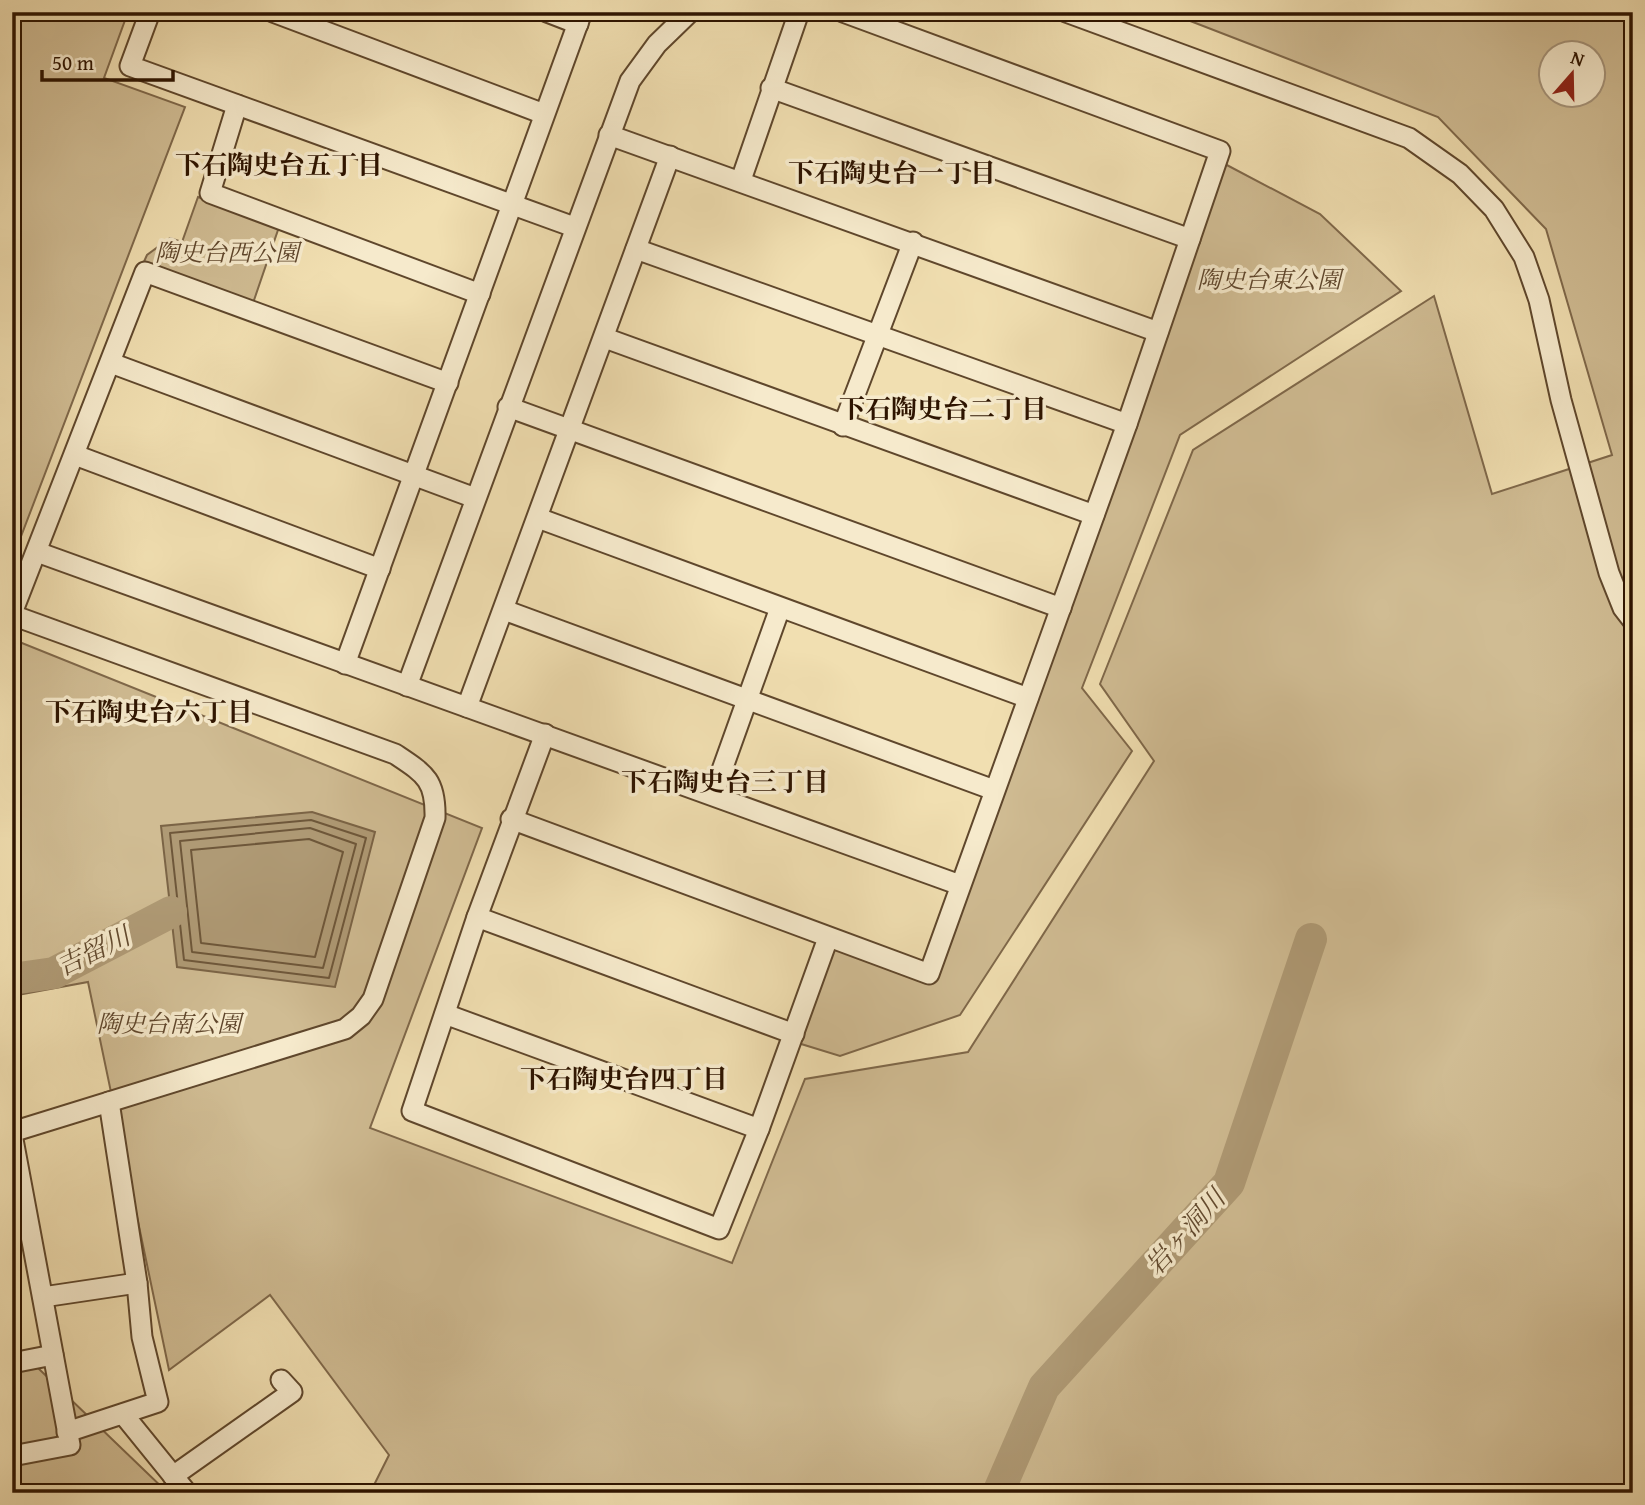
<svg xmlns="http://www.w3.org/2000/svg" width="1645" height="1505" viewBox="0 0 1645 1505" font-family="'Gentium Book Plus','Noto Serif JP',serif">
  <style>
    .green { fill: #d0bc93; stroke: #7f684a; stroke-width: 2; fill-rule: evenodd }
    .water { fill: #af9a75; stroke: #7b6446; stroke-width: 2 }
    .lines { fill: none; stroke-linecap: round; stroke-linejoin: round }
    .shore { stroke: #6e573a; stroke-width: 2 }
    .river { stroke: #af9a75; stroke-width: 32 }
    .minor-casing { stroke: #5f472c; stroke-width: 23 }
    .minor { stroke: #f6eacc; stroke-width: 19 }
    .labels { text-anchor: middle; stroke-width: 7; stroke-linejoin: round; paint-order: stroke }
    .park-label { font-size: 24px; font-style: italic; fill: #5f462c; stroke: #f6eacc }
    .neighbourhood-label { font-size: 26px; font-weight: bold; fill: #2e1400; stroke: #f6eacc }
    .water-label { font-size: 26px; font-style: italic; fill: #624a2f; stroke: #f6eacc }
  </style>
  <rect width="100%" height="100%" fill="#f1dfb1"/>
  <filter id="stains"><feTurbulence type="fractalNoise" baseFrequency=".00286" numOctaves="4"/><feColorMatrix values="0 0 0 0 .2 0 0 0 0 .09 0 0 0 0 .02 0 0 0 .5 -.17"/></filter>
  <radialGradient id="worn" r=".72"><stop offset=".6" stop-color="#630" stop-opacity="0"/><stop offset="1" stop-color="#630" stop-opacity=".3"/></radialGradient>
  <g class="green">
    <path d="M12 12H128L104 78 185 107 12 560Z"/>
    <path d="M1167 12H1633V1493H370L389 1455 270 1295 169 1370 88 982 12 996V639L482 828 370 1128 732 1263 805 1079 968 1052 1154 761 1100 684 1193 450 1434 296 1492 494 1612 455 1546 229 1438 117ZM1550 52H1592V94H1550Z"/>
    <path d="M1223 163 1320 214 1401 291 1180 435 1082 688 1132 751 960 1015 840 1056 798 1043 832 948 933 982Z"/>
    <path d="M198 197 279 227 252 306 142 266 147 255 170 238 182 242Z"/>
    <path d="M12 1343 168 1493H12Z"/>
  </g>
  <path class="water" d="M312 812 375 832 335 987 177 967 161 826Z"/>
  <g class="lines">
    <g class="shore">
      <path d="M311 820 366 838 329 978 184 960 170 833Z"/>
      <path d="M310 828 356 844 323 968 192 952 180 841Z"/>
      <path d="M309 839 343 852 315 957 201 943 191 850Z"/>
    </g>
    <g class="river">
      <path d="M12 979 54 973 171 912"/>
      <path d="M998 1493 1044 1387 1229 1183 1311 939"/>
    </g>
    <g class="minor-casing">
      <g id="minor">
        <path d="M150 12 130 66 574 227"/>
        <path d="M273 12 544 114"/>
        <path d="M547 12 578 24"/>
        <path d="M1066 12 1409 138 1460 174 1494 209 1524 257 1539 300 1561 400 1609 573 1623 608 1633 621"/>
        <path d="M771 88 1190 239"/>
        <path d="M237 105 210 193 480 294"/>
        <path d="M609 135 1158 332"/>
        <path d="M741 180 799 12"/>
        <path d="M636 249 1127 424"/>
        <path d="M605 338 1094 515"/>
        <path d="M111 363 475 498"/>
        <path d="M508 407 1061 608"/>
        <path d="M843 426 913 242"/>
        <path d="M75 455 380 569"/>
        <path d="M538 518 1028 698"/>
        <path d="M37 552 960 885"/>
        <path d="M504 610 994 790"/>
        <path d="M12 613 145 272 448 383"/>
        <path d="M12 615 395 754C425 774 436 780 435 818L373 999 361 1016 345 1029 12 1132"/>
        <path d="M345 664 582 12"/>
        <path d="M407 686 630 81 657 44 690 12"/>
        <path d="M467 707 670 156"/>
        <path d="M545 734 477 917 794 1034"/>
        <path d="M713 795 780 608"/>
        <path d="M511 819 929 974 1127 424 1220 151 843 12"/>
        <path d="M477 917 412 1111 719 1229 759 1129 828 938"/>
        <path d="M445 1014 759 1129"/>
        <path d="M12 1134 70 1445 12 1456"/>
        <path d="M43 1297 137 1283"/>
        <path d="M12 1363 53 1355"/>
        <path d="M123 1414 187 1493"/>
        <path d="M67 1432 158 1402 142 1337 137 1283 109 1102"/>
        <path d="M173 1476 292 1392 281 1380"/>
      </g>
    </g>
    <use href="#minor" class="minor"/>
  </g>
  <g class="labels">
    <g class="park-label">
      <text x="227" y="261">陶史台西公園</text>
      <text x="1269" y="288">陶史台東公園</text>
      <text x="169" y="1032">陶史台南公園</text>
    </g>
    <g class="neighbourhood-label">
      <text x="279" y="174">下石陶史台五丁目</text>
      <text x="892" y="182">下石陶史台一丁目</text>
      <text x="943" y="418">下石陶史台二丁目</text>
      <text x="149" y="721">下石陶史台六丁目</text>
      <text x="725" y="791">下石陶史台三丁目</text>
      <text x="624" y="1088">下石陶史台四丁目</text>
    </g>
    <g class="water-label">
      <text transform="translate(93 951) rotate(-26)" y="9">吉留川</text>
      <text transform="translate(1185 1232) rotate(-48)" y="9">岩ヶ洞川</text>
    </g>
  </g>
  <rect width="1645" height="1505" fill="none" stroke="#f1dfb1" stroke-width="42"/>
  <rect x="14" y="14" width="1617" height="1477" fill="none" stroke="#2e1400" stroke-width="3.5"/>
  <rect x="21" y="21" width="1603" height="1463" fill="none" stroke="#2e1400" stroke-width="2"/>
  <g transform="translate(1572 74) rotate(20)"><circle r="33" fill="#f6eacc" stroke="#a6947a" stroke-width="2"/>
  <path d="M0-5L12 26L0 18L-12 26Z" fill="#8f2418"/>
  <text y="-10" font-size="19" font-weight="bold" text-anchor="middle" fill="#2e1400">N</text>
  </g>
  <path d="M42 70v10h131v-10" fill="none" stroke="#2e1400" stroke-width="3.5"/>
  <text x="52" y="70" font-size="21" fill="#2e1400" stroke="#f6eacc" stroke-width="5" paint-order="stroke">50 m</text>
  <rect width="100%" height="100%" filter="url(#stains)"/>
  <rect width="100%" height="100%" fill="url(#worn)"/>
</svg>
